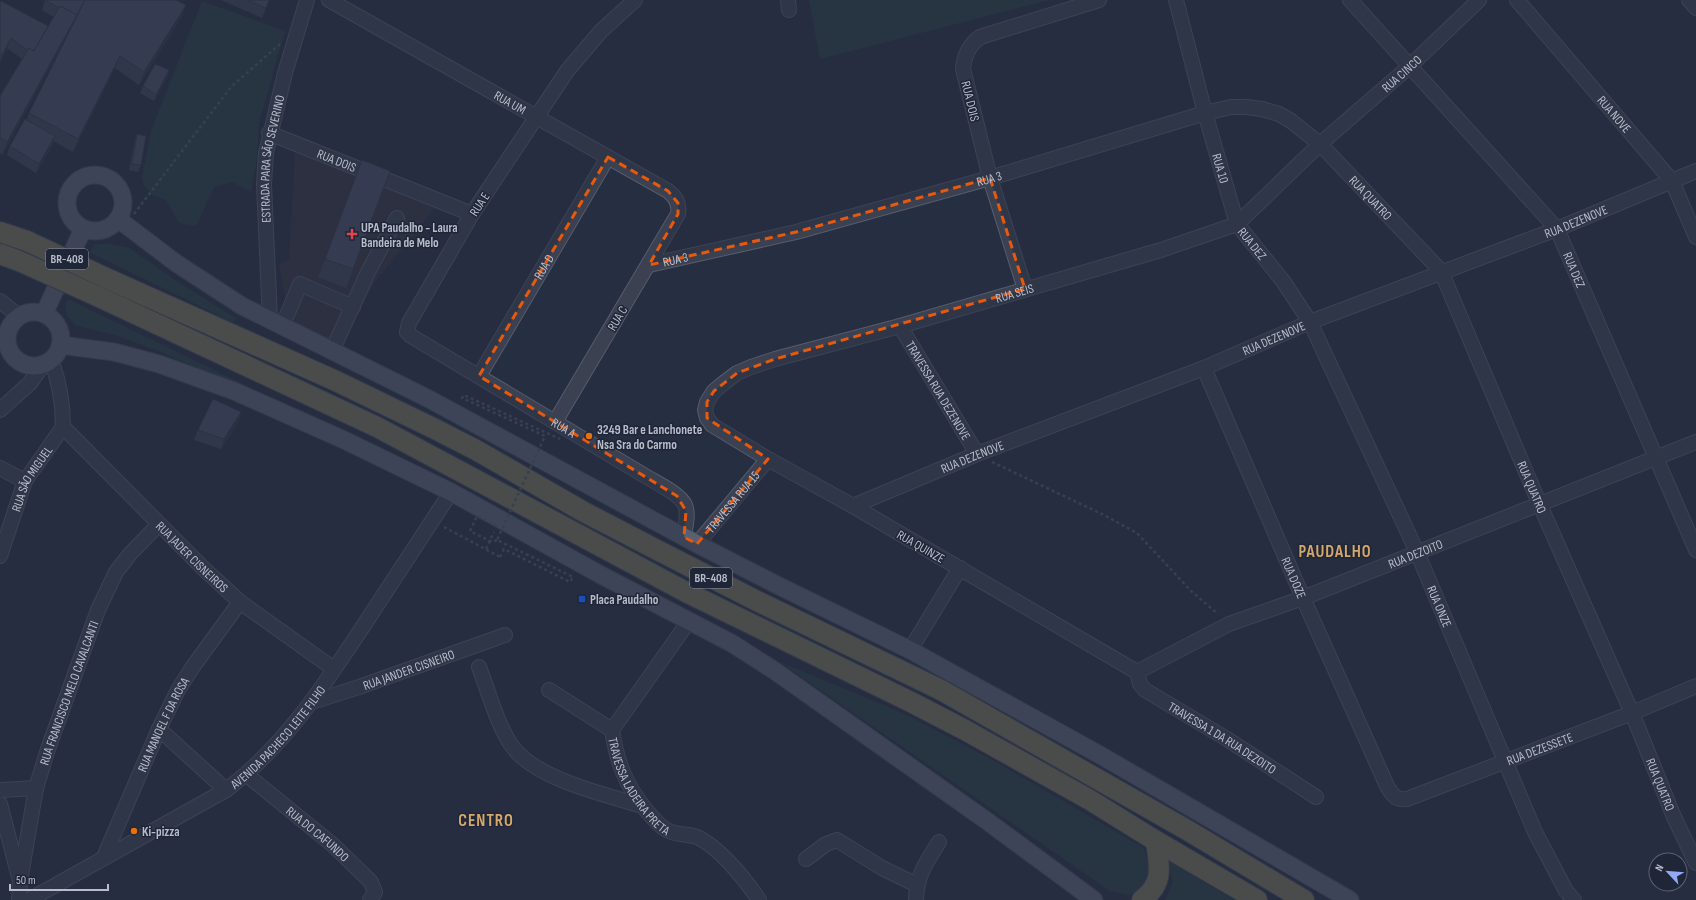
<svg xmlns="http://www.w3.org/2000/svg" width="1696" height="900" viewBox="0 0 1696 900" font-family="'Sofia Sans Condensed',sans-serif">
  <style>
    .medical { fill: #373342 }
    .green { fill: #293c43 }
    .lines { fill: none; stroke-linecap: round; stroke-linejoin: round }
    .minor-casing { stroke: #565c6c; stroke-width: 16 }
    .major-casing { stroke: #444a5b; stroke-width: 19 }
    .highway-casing { stroke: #424959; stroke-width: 22 }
    .path { stroke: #47595f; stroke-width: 2.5; stroke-dasharray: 3 3; stroke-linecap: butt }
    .minor { stroke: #3b4151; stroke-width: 14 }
    .major { stroke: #596071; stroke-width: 17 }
    .highway { stroke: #777058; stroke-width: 20 }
    .highway-bridge-casing { stroke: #424959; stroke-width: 22; stroke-linecap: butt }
    .path-bridge { stroke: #47595f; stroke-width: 2.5; stroke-dasharray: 3 3; stroke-linecap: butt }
    .highway-bridge { stroke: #777058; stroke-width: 20 }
    .wall { fill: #3e4458 }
    .shaded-wall { fill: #323747 }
    .building { fill: #484f66; stroke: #323747 }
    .marked { fill: none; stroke: #e8590c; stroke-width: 3; stroke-dasharray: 8 5; stroke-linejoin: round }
    .health-dot { fill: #e0444e; stroke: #1f2637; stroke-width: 1.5 }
    .food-dot { fill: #e8710a; stroke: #1f2637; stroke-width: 1.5 }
    .transit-dot { fill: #1a4fb4; stroke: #1f2637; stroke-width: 1.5 }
    .labels { text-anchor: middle; stroke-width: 3; stroke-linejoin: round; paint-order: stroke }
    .shield { fill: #1f2637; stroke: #8a8f9f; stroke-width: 1 }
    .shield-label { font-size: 12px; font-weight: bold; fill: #b8bccb }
    .street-label { font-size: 13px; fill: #b8bccb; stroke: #1f2637 }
    .poi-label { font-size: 13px; font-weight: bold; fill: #b8bccb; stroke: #1f2637; text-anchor: start }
    .district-label { font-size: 17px; font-weight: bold; letter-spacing: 1px; fill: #d5a869; stroke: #1f2637 }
  </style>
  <rect width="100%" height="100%" fill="#262e42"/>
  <path class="medical" d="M295 151 435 208 374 283 342 348 305 332 294 320 284 291 279 264 289 260Z"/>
  <g class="green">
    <path d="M809 0H1049L820 59Z"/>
    <path d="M202 1 285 31 259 123 257 158 251 192 232 182 214 187 196 226 179 223 166 200 152 195 144 185 142 177 151 131Z"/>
    <path d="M95 244H109L129 248 178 282 237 319 232 322 89 252Z"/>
    <path d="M68 299 266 395 218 377 156 350 118 336 75 325 67 316 65 306Z"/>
    <path d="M780 662 905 714 991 759 1144 848 1151 874 1141 887 1130 895 1110 891Z"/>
    <path d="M1167 860 1234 900H1165L1173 881Z"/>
  </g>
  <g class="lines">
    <g class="minor-casing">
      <g id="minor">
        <path id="s1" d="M329 0 668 191C676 197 680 204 678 214L555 422"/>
        <path id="s2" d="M635 0 601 31 567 71 472 214 409 323 407 332 411 336 647 477C657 483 680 494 685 505 689 514 685 528 684 537"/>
        <path d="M788 0 789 10"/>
        <path id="s3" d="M1176 0 1205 113 1237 224 1283 281 1310 322 1417 552 1535 832 1566 891 1574 900"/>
        <path id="s4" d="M1350 0 1557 229 1696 550"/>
        <path id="s5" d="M1517 0 1672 181 1696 237"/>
        <path d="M1689 0 1696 8"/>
        <path id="s6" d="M269 133 472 214"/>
        <path id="s7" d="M649 265 796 232 990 178 1205 113 1231 107H1246L1262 109 1279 114 1291 121 1320 144 1441 271 1540 505 1632 713 1674 817 1696 863"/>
        <path d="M1025 289 990 178 963 69C964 56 969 45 980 37L1099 0"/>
        <path d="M0 301 19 316"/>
        <path id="s8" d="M270 321 264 184 266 153 285 73 307 0"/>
        <path id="s9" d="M900 326 977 454"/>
        <path d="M282 327 300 284 353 307"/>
        <path d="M332 351 368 272 397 218"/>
        <path d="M51 360C60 383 63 403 63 427"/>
        <path id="s10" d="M1204 368 1303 598 1387 786C1392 794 1396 801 1407 799L1632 713 1696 686"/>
        <path id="s11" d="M479 376 608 157"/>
        <path d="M0 410 30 383 43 365"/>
        <path id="s12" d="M63 427 204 569 240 602 334 669"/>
        <path d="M0 468 25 481"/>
        <path id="s13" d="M853 506 977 454 1204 368 1310 322 1557 229 1696 171"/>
        <path id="s14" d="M697 544 768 459"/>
        <path id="s15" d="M0 556 25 481 63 427"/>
        <path id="s16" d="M689 621 612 730C617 762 625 784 646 810 652 817 657 824 665 829 675 836 687 833 697 837 719 847 746 880 759 900"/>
        <path d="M910 650 960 568"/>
        <path d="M479 667C488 690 498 727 512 746 535 779 606 795 643 806"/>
        <path id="s17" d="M1137 672 853 506 768 459 712 425 707 418 705 410 707 402 714 391 725 382 737 373 751 367 775 359 900 326 1161 250 1237 224 1320 144 1410 66 1479 0"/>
        <path id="s18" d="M1137 672 1229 624 1303 598 1696 442"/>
        <path id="s19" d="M1137 672 1140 684 1145 690 1227 739 1316 797"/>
        <path d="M549 690 612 730"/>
        <path id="s20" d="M312 702 359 687 505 635"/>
        <path d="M159 729 226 790"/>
        <path id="s21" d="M247 775 333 845 371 882 375 892 370 900"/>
        <path d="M0 790 36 788"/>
        <path d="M0 804 20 881 19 900"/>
        <path id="s22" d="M104 857 159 729 178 690 192 668 240 602"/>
        <path d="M806 859 826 844 837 840 882 868 917 885"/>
        <path id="s23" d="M20 881 36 788 48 749 98 610 116 572 130 554 159 524"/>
        <path id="s24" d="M29 900 226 790C285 746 324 685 364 625 393 581 422 537 451 492"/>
        <path d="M916 900C917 874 926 863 939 842"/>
      </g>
    </g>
    <g class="major-casing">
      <g id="major">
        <circle cx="95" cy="203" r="28"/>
        <path d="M118 219 176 263 242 306 429 399 697 544 779 586 910 650 1100 755 1350 900"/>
        <circle cx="34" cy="339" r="27"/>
        <path d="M44 314 83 229"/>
        <path d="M60 345 114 352 159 364 234 391 342 439 451 492 601 575 733 644 775 671 987 821 1094 900"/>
      </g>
    </g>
    <g class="highway-casing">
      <g id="highway">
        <path d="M0 232 27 241"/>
        <path d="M0 254 19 261"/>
        <path d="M106 278 336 381 435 429 476 450 584 512 661 552 757 601 941 690 1187 830 1304 900"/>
        <path d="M97 296 377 427 686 592 911 702 965 730 1090 800 1156 841 1257 900"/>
        <path d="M1142 900C1165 882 1159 866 1156 841"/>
      </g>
    </g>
    <g class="path">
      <path d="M134 214 231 87 280 44"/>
      <path d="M992 462 1104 515 1137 533 1191 591 1218 614"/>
      <path d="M444 527 500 557"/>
      <path d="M486 549 494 532"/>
    </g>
    <use href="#minor" class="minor"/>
    <use href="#major" class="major"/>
    <use href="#highway" class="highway"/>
    <g class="highway-bridge-casing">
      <g id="highway-bridge">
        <path d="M27 241 106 278"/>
        <path d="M19 261 97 296"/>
      </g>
    </g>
    <g class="path-bridge">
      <path d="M497 540 492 542 470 531 477 516 497 526"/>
      <path d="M500 557 504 549 570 582 573 577 497 540 545 436 462 398 464 395 560 439"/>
    </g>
    <use href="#highway-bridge" class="highway-bridge"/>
  </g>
  <g class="wall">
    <path d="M45 0 186 5 181 18 139 85 115 68 73 152 53 141 52 146 36 173 7 155 10 146 27 120 29 113 66 38 2 155 0 153V96L22 59 7 48 0 62V3L48 26 54 17 42 10Z"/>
    <path d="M221 0H269L262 18Z"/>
    <path d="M169 70 167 77 154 101 140 93 143 86Z"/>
    <path d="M137 134 141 165 138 172 129 170 135 140Z"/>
    <path d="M384 189 346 288 318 277 325 259Z"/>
    <path d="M241 412 238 422 221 449 194 440 198 430Z"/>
  </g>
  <g class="shaded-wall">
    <path d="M186 5 181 18 139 85 144 72Z"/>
    <path d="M77 15 72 28 2 155 7 142Z"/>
    <path d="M11 38 7 48 0 62 2 55Z"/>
    <path d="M120 56 115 68 73 152 78 139Z"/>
    <path d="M169 70 167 77 154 101 156 95Z"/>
    <path d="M55 136 52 146 36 173 39 164Z"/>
    <path d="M241 412 238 422 221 449 224 439Z"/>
  </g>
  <g class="building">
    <path d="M45 0H85L75 18 77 15 60 6 59 8Z"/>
    <path d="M85 0H176L186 5 144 72 120 56 78 139 29 113Z"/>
    <path d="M247 0H269L266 8Z"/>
    <path d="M1 1 48 26 34 51 29 48 27 50 11 38 2 55 0 54V3Z"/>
    <path d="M60 6 77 15 7 142 0 137V96L29 48 34 51Z"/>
    <path d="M155 64 169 70 156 95 143 86Z"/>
    <path d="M25 119 55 136 39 164 10 146Z"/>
    <path d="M137 134 146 136 141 165 132 164Z"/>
    <path d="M362 160 390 171 353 269 325 259Z"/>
    <path d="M213 399 241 412 224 439 198 430Z"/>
  </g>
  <path d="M0 0H1696V900H0ZM608 157 668 191 678 203V214L649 265 796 232 990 178 1025 289 775 359 737 373 714 391 707 402V418L768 459 697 544 684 537 686 511 677 496 479 376Z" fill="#262e42" fill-opacity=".55" fill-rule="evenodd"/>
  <path class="marked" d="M608 157 668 191 678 203V214L649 265 796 232 990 178 1025 289 775 359 737 373 714 391 707 402V418L768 459 697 544 684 537 686 511 677 496 479 376Z"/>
  <path class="health-dot" d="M350 228h4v4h4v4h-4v4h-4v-4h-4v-4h4z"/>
  <g class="food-dot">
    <circle cx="589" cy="436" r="4"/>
    <circle cx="134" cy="831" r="4"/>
  </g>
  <rect class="transit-dot" x="578" y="595" width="8" height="8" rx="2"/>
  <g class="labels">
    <g class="shield">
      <rect x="46" y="249" width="42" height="20" rx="3"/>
      <rect x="690" y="568" width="42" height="20" rx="3"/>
    </g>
    <g class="shield-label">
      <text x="67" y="263">BR-408</text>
      <text x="711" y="582">BR-408</text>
    </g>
    <g class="street-label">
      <text dy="5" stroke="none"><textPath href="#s17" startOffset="1304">RUA CINCO</textPath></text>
      <text transform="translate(971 101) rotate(76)" y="5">RUA DOIS</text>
      <text dy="5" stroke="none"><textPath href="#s1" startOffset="208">RUA UM</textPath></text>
      <text dy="5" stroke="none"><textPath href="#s5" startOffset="150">RUA NOVE</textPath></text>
      <text dy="5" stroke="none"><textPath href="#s8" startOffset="163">ESTRADA PARA SÃO SEVERINO</textPath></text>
      <text dy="5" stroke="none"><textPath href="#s6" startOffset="73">RUA DOIS</textPath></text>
      <text dy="5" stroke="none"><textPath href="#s3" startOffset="174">RUA 10</textPath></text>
      <text dy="5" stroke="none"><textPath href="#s7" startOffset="351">RUA 3</textPath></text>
      <text dy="5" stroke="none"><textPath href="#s7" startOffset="777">RUA QUATRO</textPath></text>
      <text transform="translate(479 204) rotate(-57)" y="5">RUA E</text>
      <text dy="5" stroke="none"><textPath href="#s13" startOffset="777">RUA DEZENOVE</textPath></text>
      <text dy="5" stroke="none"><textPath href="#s3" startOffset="257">RUA DEZ</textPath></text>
      <text dy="5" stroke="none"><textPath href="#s7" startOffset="27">RUA 3</textPath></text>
      <text dy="5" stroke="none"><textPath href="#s11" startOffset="127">RUA D</textPath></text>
      <text dy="5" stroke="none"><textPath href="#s4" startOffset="353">RUA DEZ</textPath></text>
      <text dy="5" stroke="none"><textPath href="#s17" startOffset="848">RUA SEIS</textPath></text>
      <text transform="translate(617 318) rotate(-59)" y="5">RUA C</text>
      <text dy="5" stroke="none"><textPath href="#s13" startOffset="453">RUA DEZENOVE</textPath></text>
      <text dy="5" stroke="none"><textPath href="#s9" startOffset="75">TRAVESSA RUA DEZENOVE</textPath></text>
      <text dy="5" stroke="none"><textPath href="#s2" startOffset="589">RUA A</textPath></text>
      <text dy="5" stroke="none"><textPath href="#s13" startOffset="129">RUA DEZENOVE</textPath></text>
      <text dy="5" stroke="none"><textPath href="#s15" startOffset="84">RUA SÃO MIGUEL</textPath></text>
      <text dy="5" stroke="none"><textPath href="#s7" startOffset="1113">RUA QUATRO</textPath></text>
      <text dy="5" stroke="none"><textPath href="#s14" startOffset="55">TRAVESSA RUA 15</textPath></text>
      <text transform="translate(921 546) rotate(30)" y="5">RUA QUINZE</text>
      <text dy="5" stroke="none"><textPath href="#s18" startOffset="303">RUA DEZOITO</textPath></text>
      <text dy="5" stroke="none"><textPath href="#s12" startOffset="183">RUA JADER CISNEIROS</textPath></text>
      <text dy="5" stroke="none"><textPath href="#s10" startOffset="228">RUA DOZE</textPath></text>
      <text dy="5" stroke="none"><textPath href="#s3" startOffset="667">RUA ONZE</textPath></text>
      <text dy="5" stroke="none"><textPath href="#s20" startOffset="102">RUA JANDER CISNEIRO</textPath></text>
      <text dy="5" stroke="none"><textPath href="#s23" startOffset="195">RUA FRANCISCO MELO CAVALCANTI</textPath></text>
      <text dy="5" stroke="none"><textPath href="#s22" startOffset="145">RUA MANOEL F DA ROSA</textPath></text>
      <text dy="5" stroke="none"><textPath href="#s24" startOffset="300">AVENIDA PACHECO LEITE FILHO</textPath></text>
      <text dy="5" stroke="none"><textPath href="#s19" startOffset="111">TRAVESSA 1 DA RUA DEZOITO</textPath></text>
      <text dy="5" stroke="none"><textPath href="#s10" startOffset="624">RUA DEZESSETE</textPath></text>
      <text dy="5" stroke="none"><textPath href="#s16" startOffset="197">TRAVESSA LADEIRA PRETA</textPath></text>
      <text dy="5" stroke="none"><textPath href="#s7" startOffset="1437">RUA QUATRO</textPath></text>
      <text dy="5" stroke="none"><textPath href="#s21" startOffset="92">RUA DO CAFUNDO</textPath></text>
    </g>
    <g class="poi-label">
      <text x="361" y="232">UPA Paudalho - Laura<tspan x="361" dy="15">Bandeira de Melo</tspan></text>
      <text x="597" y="434">3249 Bar e Lanchonete<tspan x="597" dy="15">Nsa Sra do Carmo</tspan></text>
      <text x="590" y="604">Placa Paudalho</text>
      <text x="142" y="836">Ki-pizza</text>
    </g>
    <g class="district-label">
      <text x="1335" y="557">PAUDALHO</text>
      <text x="486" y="826">CENTRO</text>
    </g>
  </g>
  <g transform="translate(1668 872) rotate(296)"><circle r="19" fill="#1f2637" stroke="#5c6272"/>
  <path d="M0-3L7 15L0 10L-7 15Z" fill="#91a9f7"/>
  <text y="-6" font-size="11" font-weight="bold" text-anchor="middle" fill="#b8bccb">N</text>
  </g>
  <path d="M10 884v6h98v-6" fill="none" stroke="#b8bccb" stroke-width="2"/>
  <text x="16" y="884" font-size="12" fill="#b8bccb" stroke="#1f2637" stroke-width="3" paint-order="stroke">50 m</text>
</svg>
